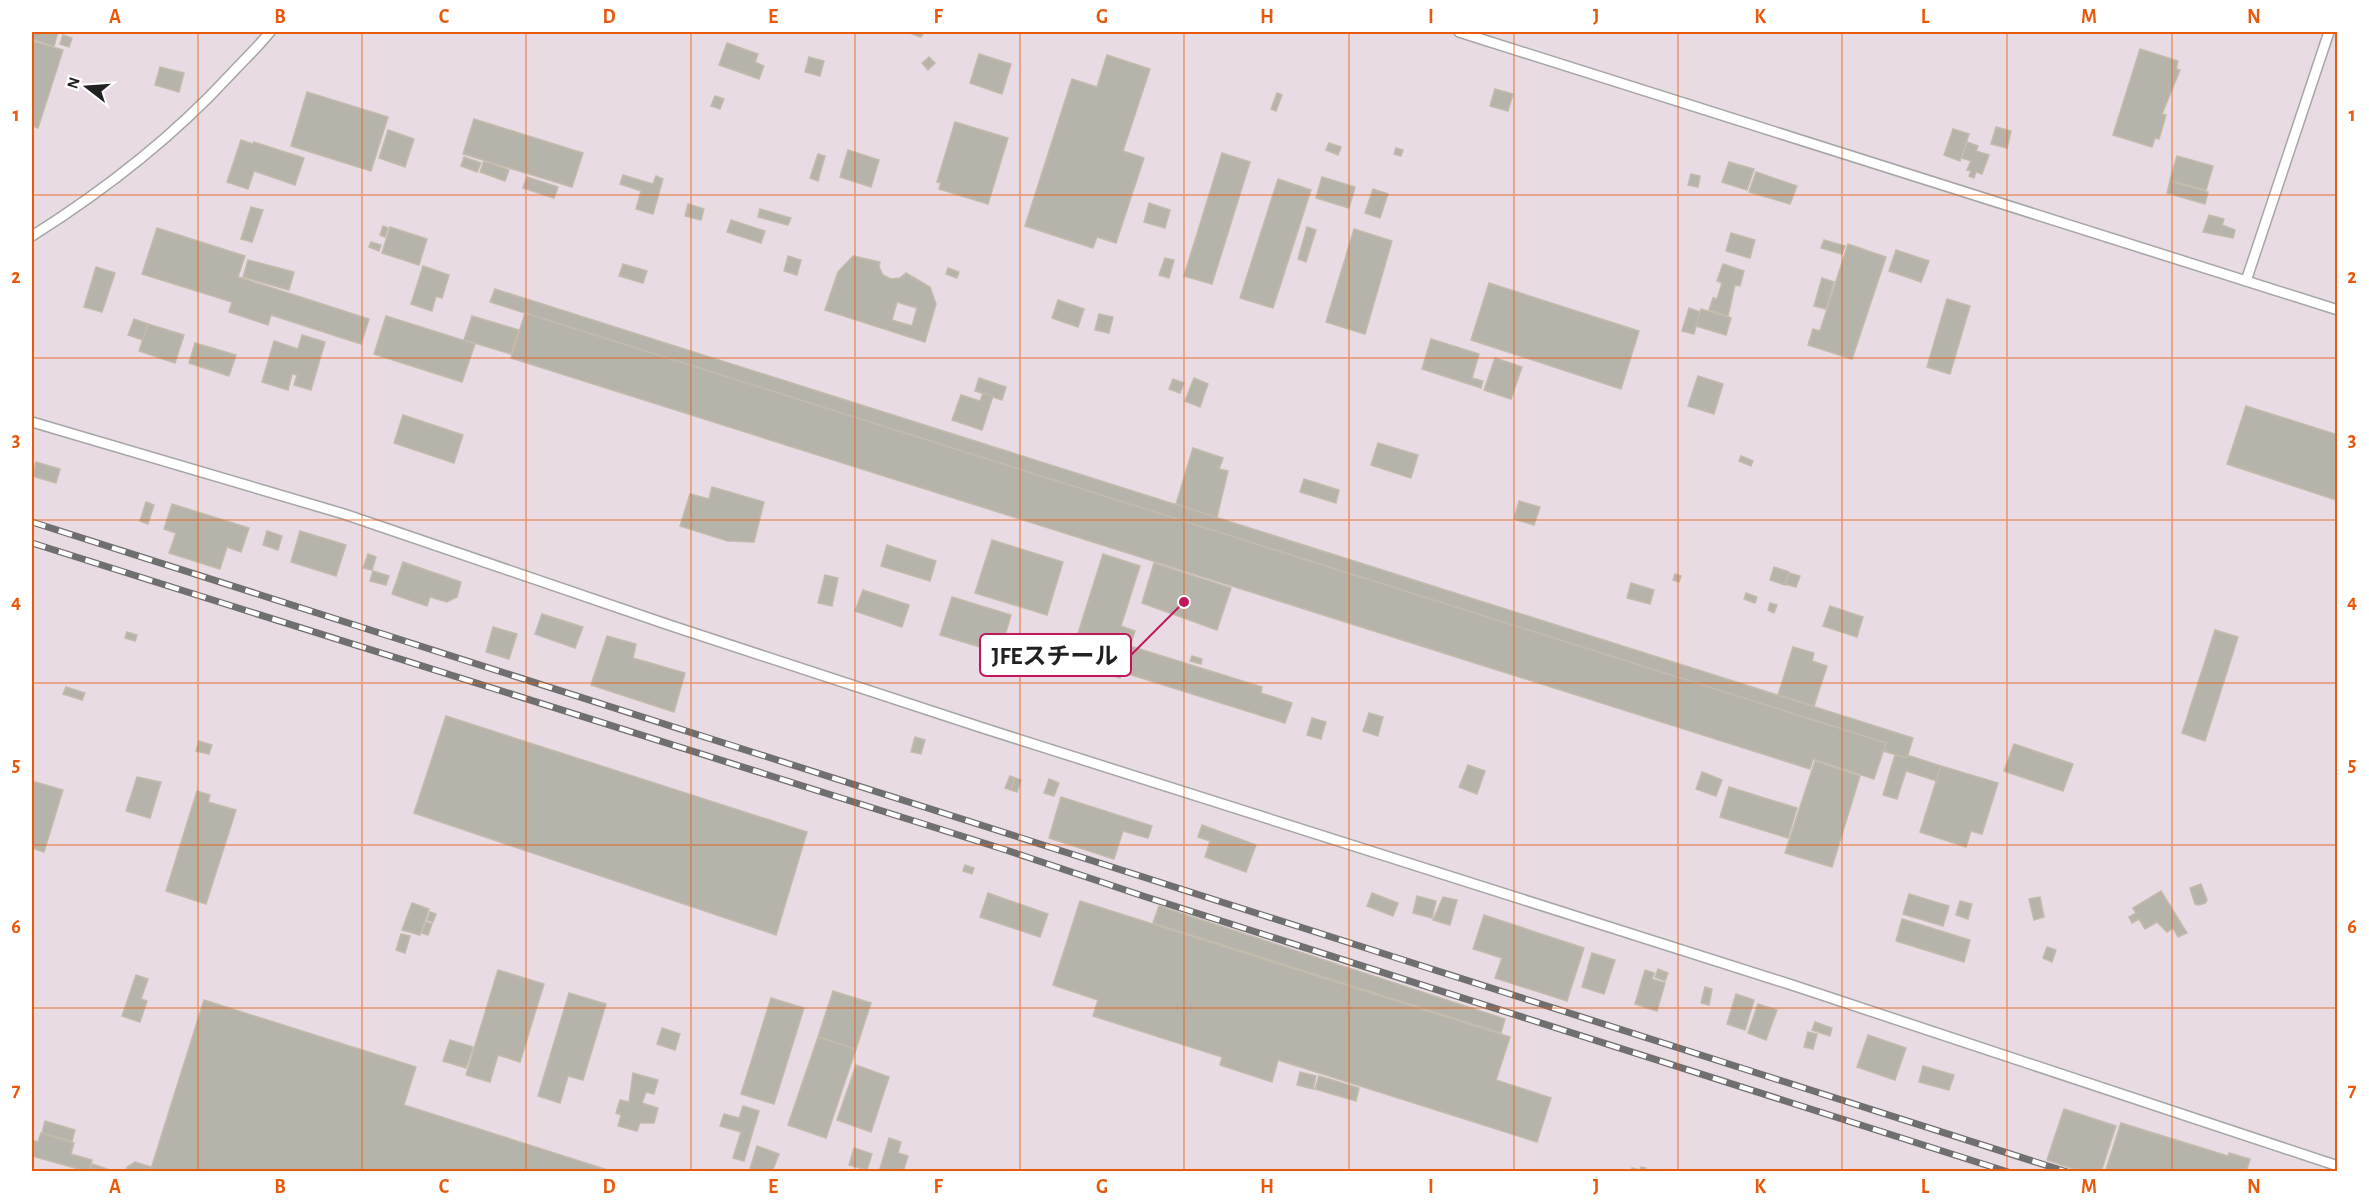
<svg xmlns="http://www.w3.org/2000/svg" width="2369" height="1203" viewBox="0 0 2369 1203" font-family="'Alegreya Sans','Noto Sans JP',sans-serif">
  <style>
    .industrial { fill: #e9dbe3 }
    .building { fill: #b6b3ab; stroke: #c2bbac; stroke-width: 1.5; fill-rule: evenodd }
    .lines { fill: none; stroke-linecap: round; stroke-linejoin: round }
    .lane-casing { stroke: #a5a5a5; stroke-width: 12 }
    .lane { stroke: #fff; stroke-width: 9 }
    .rail-casing { stroke: #6f6f6f; stroke-width: 7 }
    .rail { stroke: #fff; stroke-width: 4.5; stroke-dasharray: 14; stroke-linecap: butt }
    .grid { fill: none; stroke: #e8590c; stroke-width: 1.5; stroke-opacity: 0.55 }
    .leader { fill: none; stroke: #c2185b; stroke-width: 2 }
    .callout-dot { fill: #c2185b; stroke: #fff; stroke-width: 2 }
    .callout { fill: #fff; stroke: #c2185b; stroke-width: 2 }
    .callout-label { font-size: 24px; text-anchor: middle; font-weight: bold; fill: #212121 }
    .neatline { fill: none; stroke: #e8590c; stroke-width: 2 }
    .grid-label { font-size: 20px; text-anchor: middle; font-weight: bold; fill: #e8590c }
  </style>
  <rect width="100%" height="100%" fill="#f1f0e9"/>
  <rect class="industrial" x="32" y="32" width="2305" height="1139"/>
  <g class="building">
    <path d="M32 32H58L54 46 32 39Z"/>
    <path d="M907 32H924L921 37Z"/>
    <path d="M63 35 72 38 69 47 60 44Z"/>
    <path d="M32 41 63 50 38 128 32 126Z"/>
    <path d="M727 43 758 54 755 62 764 66 759 79 719 65Z"/>
    <path d="M2140 49 2178 61 2176 69 2180 70 2162 114 2166 115 2159 139 2155 138 2152 147 2113 135Z"/>
    <path d="M979 54 1011 64 1002 94 970 83Z"/>
    <path d="M1107 55 1150 69 1123 151 1144 158 1116 243 1097 237 1093 248 1025 226 1072 79 1097 87Z"/>
    <path d="M809 57 824 61 820 76 805 72Z"/>
    <path d="M929 57 935 63 928 70 922 63Z"/>
    <path d="M160 67 184 73 179 92 155 85Z"/>
    <path d="M1495 89 1513 94 1508 111 1490 106Z"/>
    <path d="M307 92 388 117 371 171 291 146Z"/>
    <path d="M1277 93 1282 95 1276 111 1271 109Z"/>
    <path d="M715 96 724 99 720 109 711 106Z"/>
    <path d="M474 119 583 153 572 187 463 154Z"/>
    <path d="M955 122 1008 138 988 204 939 189 941 183 937 182Z"/>
    <path d="M1996 127 2011 131 2007 148 1991 144Z"/>
    <path d="M1953 129 1969 134 1960 161 1944 155Z"/>
    <path d="M388 130 414 139 405 167 379 158Z"/>
    <path d="M241 140 253 144 254 142 304 158 295 185 254 171 248 189 227 182Z"/>
    <path d="M1967 142 1978 146 1976 151 1989 155 1982 174 1976 172 1974 178 1969 176 1971 171 1967 170 1971 161 1962 158Z"/>
    <path d="M1329 143 1341 147 1338 155 1326 150Z"/>
    <path d="M1396 148 1403 150 1401 156 1394 154Z"/>
    <path d="M848 150 879 160 871 187 840 177Z"/>
    <path d="M1222 153 1250 162 1212 284 1184 276Z"/>
    <path d="M818 154 825 156 818 181 810 178Z"/>
    <path d="M2177 156 2213 166 2206 190 2170 180Z"/>
    <path d="M464 157 481 163 477 172 461 166Z"/>
    <path d="M484 161 509 170 505 181 480 172Z"/>
    <path d="M1729 162 1754 169 1747 190 1722 182Z"/>
    <path d="M1756 172 1797 186 1790 204 1749 192Z"/>
    <path d="M1691 174 1700 176 1698 187 1688 185Z"/>
    <path d="M623 175 653 184 656 176 663 179 653 214 636 209 641 191 620 184Z"/>
    <path d="M527 177 558 187 554 198 523 188Z"/>
    <path d="M1322 177 1355 187 1349 208 1316 198Z"/>
    <path d="M1278 179 1311 190 1273 308 1240 298Z"/>
    <path d="M2170 181 2208 192 2205 204 2167 193Z"/>
    <path d="M1373 189 1388 194 1380 218 1365 213Z"/>
    <path d="M1149 203 1170 210 1165 228 1144 222Z"/>
    <path d="M688 204 704 209 701 220 685 216Z"/>
    <path d="M251 207 263 210 252 242 241 239Z"/>
    <path d="M760 209 791 218 788 225 758 217Z"/>
    <path d="M2209 215 2224 219 2222 225 2235 230 2233 238 2203 232Z"/>
    <path d="M731 220 765 231 761 243 727 232Z"/>
    <path d="M383 226 388 228 385 237 380 235Z"/>
    <path d="M390 227 427 239 419 265 382 253Z"/>
    <path d="M1307 227 1316 230 1306 262 1298 259Z"/>
    <path d="M157 228 245 256 238 277 369 319 361 344 271 315 268 325 229 312 232 302 142 274Z"/>
    <path d="M1354 229 1392 241 1365 334 1326 322Z"/>
    <path d="M1731 233 1755 240 1750 258 1726 251Z"/>
    <path d="M1824 240 1845 246 1842 254 1821 248Z"/>
    <path d="M371 242 381 245 379 251 369 247Z"/>
    <path d="M1848 244 1886 257 1852 359 1808 345 1813 329 1820 331Z"/>
    <path d="M1896 250 1929 261 1921 282 1889 271Z"/>
    <path d="M788 256 801 260 797 275 784 271Z"/>
    <path d="M853 256 880 262 879 267 883 275 891 279 900 278 906 273 930 287 936 304 925 342 825 310 838 272ZM897 302 917 308 912 326 892 320Z"/>
    <path d="M1165 258 1174 260 1169 278 1159 275Z"/>
    <path d="M248 260 294 272 289 290 243 277Z"/>
    <path d="M623 264 647 271 643 283 619 276Z"/>
    <path d="M1723 264 1744 271 1740 286 1735 285 1728 316 1709 310 1713 298 1717 299 1722 283 1717 281Z"/>
    <path d="M423 266 449 275 442 298 436 296 432 311 411 304Z"/>
    <path d="M96 267 115 273 102 312 84 307Z"/>
    <path d="M948 268 959 272 957 278 946 274Z"/>
    <path d="M1822 278 1834 282 1826 309 1814 306Z"/>
    <path d="M1489 283 1639 331 1621 389 1471 340Z"/>
    <path d="M495 289 1913 738 1907 758 1883 751 1886 743 490 302Z"/>
    <path d="M1947 299 1970 306 1950 374 1927 367Z"/>
    <path d="M1058 300 1084 309 1078 327 1052 318Z"/>
    <path d="M1689 308 1700 312 1694 334 1682 331Z"/>
    <path d="M1701 309 1731 318 1726 335 1696 326Z"/>
    <path d="M525 313 1886 743 1874 779 1813 759 1810 769 511 358Z"/>
    <path d="M1099 314 1113 317 1109 333 1095 330Z"/>
    <path d="M386 316 475 344 462 382 374 354Z"/>
    <path d="M472 316 519 330 511 354 464 340Z"/>
    <path d="M134 319 148 324 143 340 128 335Z"/>
    <path d="M148 324 184 335 175 363 139 351Z"/>
    <path d="M302 335 325 342 311 390 294 385 297 375 292 374 288 390 262 382 274 341 298 349Z"/>
    <path d="M1431 339 1479 354 1472 378 1483 381 1481 388 1422 369Z"/>
    <path d="M195 343 236 355 229 376 189 363Z"/>
    <path d="M1495 358 1522 367 1511 399 1484 390Z"/>
    <path d="M1698 376 1723 384 1714 414 1688 406Z"/>
    <path d="M979 378 1006 387 1002 400 975 391Z"/>
    <path d="M1194 378 1208 384 1200 407 1185 401Z"/>
    <path d="M1173 379 1184 383 1180 393 1169 389Z"/>
    <path d="M983 393 993 396 982 430 952 420 961 395 980 401Z"/>
    <path d="M2246 406 2338 435 2336 500 2227 464Z"/>
    <path d="M403 415 463 435 454 463 394 443Z"/>
    <path d="M1378 443 1418 455 1411 478 1371 465Z"/>
    <path d="M1193 448 1223 458 1219 469 1228 471 1217 517 1176 504Z"/>
    <path d="M1741 456 1753 461 1751 466 1739 461Z"/>
    <path d="M36 462 60 469 56 483 32 476Z"/>
    <path d="M1304 479 1339 490 1336 503 1300 492Z"/>
    <path d="M712 487 764 502 754 542 728 541 680 526 690 494 709 499Z"/>
    <path d="M1519 501 1540 507 1534 525 1514 519Z"/>
    <path d="M146 502 154 505 148 524 140 521Z"/>
    <path d="M172 504 249 528 241 552 227 547 220 569 169 553 176 533 164 529Z"/>
    <path d="M267 531 282 536 278 550 263 545Z"/>
    <path d="M300 531 346 545 336 576 291 562Z"/>
    <path d="M992 540 1063 562 1047 615 975 593Z"/>
    <path d="M887 545 936 561 930 581 881 566Z"/>
    <path d="M368 554 376 557 372 570 363 568Z"/>
    <path d="M1103 554 1140 566 1121 626 1135 631 1120 678 1069 662Z"/>
    <path d="M403 562 461 582 457 597 447 602 430 597 427 606 392 594Z"/>
    <path d="M1154 563 1231 588 1217 630 1142 603Z"/>
    <path d="M1774 567 1789 572 1785 585 1770 580Z"/>
    <path d="M373 571 389 576 386 585 370 581Z"/>
    <path d="M1789 573 1800 576 1796 587 1785 584Z"/>
    <path d="M1675 574 1681 576 1679 582 1673 580Z"/>
    <path d="M825 575 838 578 832 606 818 603Z"/>
    <path d="M1631 583 1654 590 1650 604 1627 598Z"/>
    <path d="M863 590 909 605 902 627 855 611Z"/>
    <path d="M1746 593 1757 597 1755 603 1744 599Z"/>
    <path d="M952 597 1011 615 1000 653 940 635Z"/>
    <path d="M1770 603 1777 605 1774 613 1768 610Z"/>
    <path d="M1830 606 1863 617 1857 637 1823 626Z"/>
    <path d="M542 614 583 627 575 648 535 634Z"/>
    <path d="M493 627 517 634 509 659 486 652Z"/>
    <path d="M2215 630 2238 637 2205 741 2182 733Z"/>
    <path d="M127 632 137 635 135 641 125 638Z"/>
    <path d="M607 636 636 644 633 658 685 673 674 712 591 685Z"/>
    <path d="M1130 646 1262 687 1261 693 1292 703 1285 723 1122 672Z"/>
    <path d="M1793 647 1814 653 1812 661 1827 666 1814 706 1778 695Z"/>
    <path d="M1192 656 1202 659 1201 664 1190 661Z"/>
    <path d="M66 687 85 693 82 700 63 694Z"/>
    <path d="M1369 713 1383 717 1378 736 1363 731Z"/>
    <path d="M446 716 807 832 776 935 414 813Z"/>
    <path d="M1312 718 1326 722 1321 739 1307 735Z"/>
    <path d="M915 737 925 740 921 754 911 752Z"/>
    <path d="M199 741 212 745 209 754 196 751Z"/>
    <path d="M2014 744 2073 764 2063 791 2004 771Z"/>
    <path d="M1895 755 1907 758V755L1941 766 1937 781 1906 771 1897 799 1883 795Z"/>
    <path d="M1815 761 1860 776 1832 867 1785 853Z"/>
    <path d="M1468 765 1485 771 1477 794 1459 787Z"/>
    <path d="M1941 766 1998 783 1982 834 1971 831 1966 847 1920 832Z"/>
    <path d="M1702 772 1722 780 1716 796 1696 789Z"/>
    <path d="M1010 776 1015 778 1011 790 1005 788Z"/>
    <path d="M137 777 161 782 150 818 126 811Z"/>
    <path d="M1015 778 1021 780 1017 792 1011 790Z"/>
    <path d="M1049 779 1059 783 1054 796 1044 793Z"/>
    <path d="M32 781 63 790 44 852 32 848Z"/>
    <path d="M1729 787 1797 808 1788 838 1720 817Z"/>
    <path d="M197 791 210 795 208 802 236 810 206 904 166 891Z"/>
    <path d="M1061 797 1152 826 1148 838 1123 831 1114 859 1049 838Z"/>
    <path d="M1202 825 1256 845 1246 872 1205 857 1210 841 1198 837Z"/>
    <path d="M965 865 974 868 972 874 963 871Z"/>
    <path d="M2201 884 2207 900 2205 903 2199 905 2195 904 2190 888Z"/>
    <path d="M2161 891 2187 933 2178 937 2173 928 2167 932 2157 922 2145 929 2139 919 2132 923 2129 917 2136 913 2133 908Z"/>
    <path d="M988 893 1048 914 1040 937 980 917Z"/>
    <path d="M1372 893 1398 903 1393 916 1367 906Z"/>
    <path d="M1909 894 1949 906 1943 926 1903 914Z"/>
    <path d="M1417 896 1436 901 1432 918 1413 913Z"/>
    <path d="M1443 897 1457 900 1450 925 1433 920Z"/>
    <path d="M2040 897 2044 917 2034 920 2029 899Z"/>
    <path d="M1080 901 1510 1037 1496 1080 1551 1098 1537 1142 1278 1060 1272 1082 1220 1065 1222 1057 1093 1016 1098 1000 1053 985Z"/>
    <path d="M1960 901 1972 904 1968 919 1956 915Z"/>
    <path d="M412 903 429 909 420 935 402 930Z"/>
    <path d="M1159 906 1505 1019 1501 1033 1153 923Z"/>
    <path d="M430 912 436 914 433 922 427 920Z"/>
    <path d="M1484 915 1584 948 1567 1001 1495 978 1502 958 1473 949Z"/>
    <path d="M1902 919 1970 940 1964 962 1896 941Z"/>
    <path d="M426 922 432 924 428 935 422 933Z"/>
    <path d="M401 934 410 936 405 953 396 950Z"/>
    <path d="M2047 947 2056 950 2052 962 2043 958Z"/>
    <path d="M1592 953 1615 960 1604 994 1582 987Z"/>
    <path d="M1658 969 1668 973 1665 981 1655 977Z"/>
    <path d="M498 970 544 984 520 1062 498 1055 490 1082 466 1075Z"/>
    <path d="M1645 970 1654 973 1652 979 1665 983 1657 1011 1635 1004Z"/>
    <path d="M136 975 148 979 141 999 147 1001 140 1022 122 1016Z"/>
    <path d="M1705 987 1712 989 1709 1005 1701 1003Z"/>
    <path d="M833 991 871 1003 856 1049 818 1037Z"/>
    <path d="M569 993 606 1004 583 1080 568 1076 560 1103 538 1096Z"/>
    <path d="M1736 994 1754 1000 1745 1030 1727 1024Z"/>
    <path d="M771 998 804 1008 774 1104 741 1094Z"/>
    <path d="M204 1000 416 1067 404 1105 614 1172H150Z"/>
    <path d="M1758 1004 1777 1010 1766 1040 1748 1033Z"/>
    <path d="M1815 1022 1832 1028 1830 1036 1812 1030Z"/>
    <path d="M662 1028 680 1034 675 1050 657 1044Z"/>
    <path d="M1808 1032 1817 1034 1813 1049 1804 1047Z"/>
    <path d="M1868 1035 1906 1048 1895 1080 1857 1067Z"/>
    <path d="M818 1037 856 1049 826 1138 788 1125Z"/>
    <path d="M450 1040 473 1047 466 1068 443 1061Z"/>
    <path d="M856 1065 889 1077 871 1132 837 1120Z"/>
    <path d="M1923 1066 1954 1075 1949 1090 1919 1082Z"/>
    <path d="M1300 1072 1316 1076 1313 1089 1297 1085Z"/>
    <path d="M633 1073 658 1080 654 1094 646 1092 642 1103 658 1108 654 1123H640L637 1131 618 1126 621 1115 616 1113 620 1100 629 1102Z"/>
    <path d="M1319 1076 1359 1088 1356 1101 1315 1089Z"/>
    <path d="M743 1106 759 1111 744 1161 733 1158 741 1132 720 1126 724 1114 739 1118Z"/>
    <path d="M2064 1109 2116 1126 2101 1172H2082L2047 1160Z"/>
    <path d="M45 1121 75 1130 72 1141 42 1133Z"/>
    <path d="M2121 1123 2228 1156 2229 1153 2250 1159 2246 1172H2105Z"/>
    <path d="M41 1133 74 1143 71 1154 92 1160 89 1172 32 1156V1140L38 1142Z"/>
    <path d="M889 1138 901 1142 898 1153 908 1156 903 1172H879Z"/>
    <path d="M757 1146 779 1154 772 1172H749Z"/>
    <path d="M854 1148 872 1154 867 1170 849 1165Z"/>
    <path d="M135 1162 151 1167 150 1172H126L127 1167Z"/>
    <path d="M92 1164 116 1172H90Z"/>
    <path d="M1641 1167 1646 1168 1645 1172H1631L1632 1168 1640 1170Z"/>
  </g>
  <g class="lines">
    <g class="lane-casing">
      <g id="lane">
        <path d="M1459 32 2338 310"/>
        <path d="M32 236C105 190 171 139 230 75 243 61 258 47 270 32"/>
        <path d="M2246 281 2329 32"/>
        <path d="M32 422 344 514 672 626 983 728 1792 985 2338 1166"/>
      </g>
    </g>
    <use href="#lane" class="lane"/>
    <g class="rail-casing">
      <g id="rail">
        <path d="M32 522 2067 1172"/>
        <path d="M32 543 1006 850 1143 896 2008 1172"/>
      </g>
    </g>
    <use href="#rail" class="rail"/>
  </g>
  <path class="grid" d="M198 32V1172M362 32V1172M526 32V1172M691 32V1172M855 32V1172M1020 32V1172M1184 32V1172M1349 32V1172M1514 32V1172M1678 32V1172M1842 32V1172M2007 32V1172M2172 32V1172M32 195H2338M32 358H2338M32 520H2338M32 683H2338M32 845H2338M32 1008H2338"/>
  <path class="leader" d="M1184 602L1131 655"/>
  <circle class="callout-dot" cx="1184" cy="602" r="6"/>
  <rect class="callout" x="980" y="634" width="151" height="42" rx="6"/>
  <g class="callout-label">
    <text x="1055" y="664">JFEスチール</text>
  </g>
  <rect width="2369" height="1203" fill="none" stroke="#ffffff" stroke-width="66"/>
  <g transform="translate(87 87) rotate(287)" stroke="#ffffff" stroke-width="4.5" paint-order="stroke">
  <path d="M0-4.5L10 22L0 15L-10 22Z" fill="#212121"/>
  <text y="-9" font-size="16" font-weight="bold" text-anchor="middle" fill="#212121">N</text>
  </g>
  <rect x="33" y="33" width="2303" height="1137" class="neatline"/>
  <g class="grid-label">
    <text x="115" y="23">A</text>
    <text x="280" y="23">B</text>
    <text x="444" y="23">C</text>
    <text x="609" y="23">D</text>
    <text x="773" y="23">E</text>
    <text x="938" y="23">F</text>
    <text x="1102" y="23">G</text>
    <text x="1267" y="23">H</text>
    <text x="1431" y="23">I</text>
    <text x="1596" y="23">J</text>
    <text x="1760" y="23">K</text>
    <text x="1925" y="23">L</text>
    <text x="2089" y="23">M</text>
    <text x="2254" y="23">N</text>
    <text x="16" y="121">1</text>
    <text x="2352" y="121">1</text>
    <text x="16" y="283">2</text>
    <text x="2352" y="283">2</text>
    <text x="16" y="446">3</text>
    <text x="2352" y="446">3</text>
    <text x="16" y="608">4</text>
    <text x="2352" y="608">4</text>
    <text x="16" y="771">5</text>
    <text x="2352" y="771">5</text>
    <text x="16" y="933">6</text>
    <text x="2352" y="933">6</text>
    <text x="16" y="1096">7</text>
    <text x="2352" y="1096">7</text>
    <text x="115" y="1193">A</text>
    <text x="280" y="1193">B</text>
    <text x="444" y="1193">C</text>
    <text x="609" y="1193">D</text>
    <text x="773" y="1193">E</text>
    <text x="938" y="1193">F</text>
    <text x="1102" y="1193">G</text>
    <text x="1267" y="1193">H</text>
    <text x="1431" y="1193">I</text>
    <text x="1596" y="1193">J</text>
    <text x="1760" y="1193">K</text>
    <text x="1925" y="1193">L</text>
    <text x="2089" y="1193">M</text>
    <text x="2254" y="1193">N</text>
  </g>
</svg>
